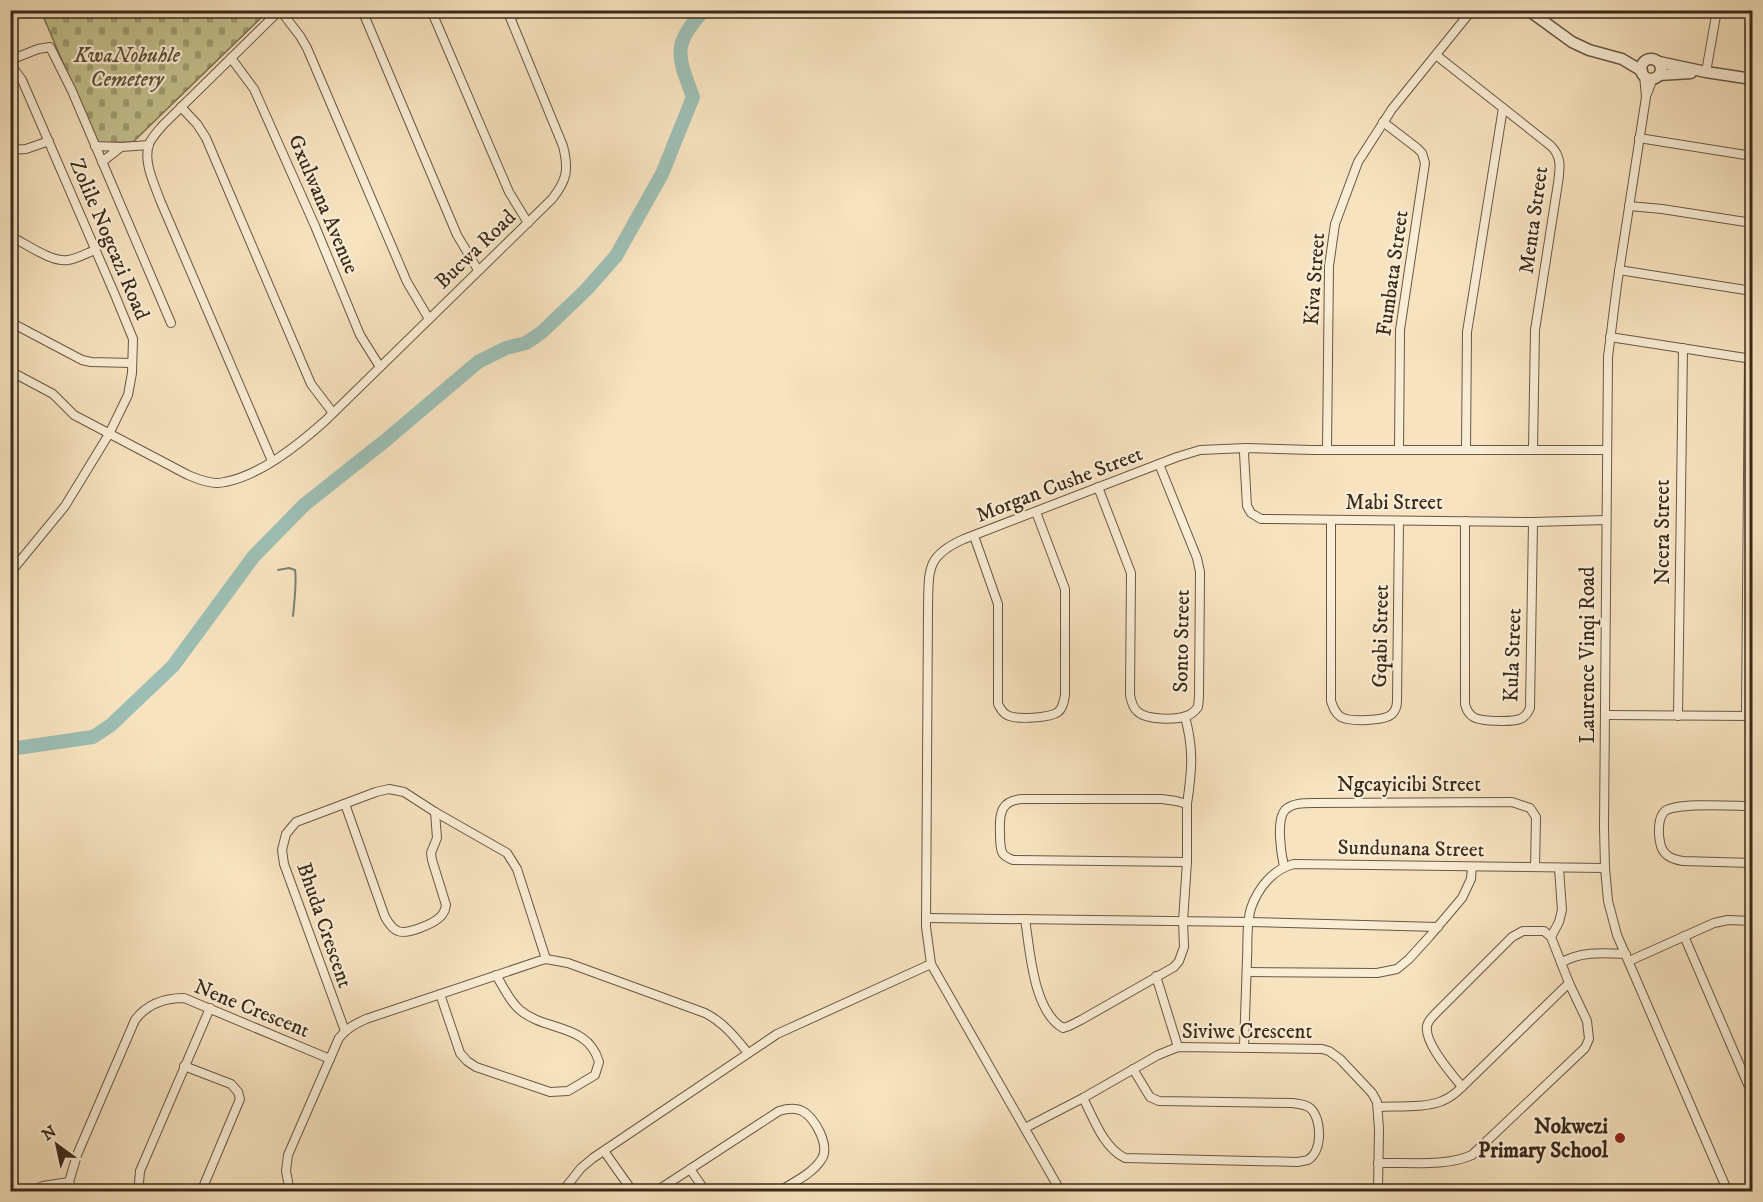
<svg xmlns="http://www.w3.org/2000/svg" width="1763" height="1202" viewBox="0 0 1763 1202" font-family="'IM FELL DW Pica',serif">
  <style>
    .cemetery { fill: url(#cemetery-stones); stroke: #7e7554; stroke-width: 1.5 }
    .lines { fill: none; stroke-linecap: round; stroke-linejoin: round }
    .stream { stroke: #758276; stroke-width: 2 }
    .river { stroke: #9dbeb4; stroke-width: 14 }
    .minor-casing { stroke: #685843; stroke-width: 10 }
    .tertiary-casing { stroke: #685843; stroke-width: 13 }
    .minor { stroke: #faedd5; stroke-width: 8 }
    .tertiary { stroke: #faedd5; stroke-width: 10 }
    .poi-dot { fill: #8f2418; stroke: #faedd5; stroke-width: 2 }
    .labels { text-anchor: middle; stroke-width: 4.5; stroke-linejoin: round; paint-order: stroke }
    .park-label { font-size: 21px; font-style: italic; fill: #5c4f37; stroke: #faedd5 }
    .street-label { font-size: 21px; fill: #39291a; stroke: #faedd5 }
    .poi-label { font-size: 21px; font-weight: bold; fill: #39291a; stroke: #faedd5; text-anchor: end }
  </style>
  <defs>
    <pattern id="cemetery-stones" width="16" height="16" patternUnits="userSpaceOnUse" patternTransform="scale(1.5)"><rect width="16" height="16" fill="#c3c18e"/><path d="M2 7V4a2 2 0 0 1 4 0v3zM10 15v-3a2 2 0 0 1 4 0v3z" fill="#9f9d73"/></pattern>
  </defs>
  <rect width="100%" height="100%" fill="#f7e3bf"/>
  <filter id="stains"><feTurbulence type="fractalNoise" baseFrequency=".00333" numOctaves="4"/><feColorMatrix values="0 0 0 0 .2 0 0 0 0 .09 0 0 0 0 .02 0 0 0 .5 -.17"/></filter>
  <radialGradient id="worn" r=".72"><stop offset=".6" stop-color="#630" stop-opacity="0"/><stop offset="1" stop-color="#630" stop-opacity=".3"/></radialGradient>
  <path class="cemetery" d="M41 11H268L133 142 97 143Z"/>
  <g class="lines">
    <path class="stream" d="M278 570 289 568 295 570C297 582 294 604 293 616"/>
    <path class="river" d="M10 749 93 737 111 725 173 666 254 556 304 505 386 440 478 362 506 348 526 343 542 332 586 290 616 256 662 174 693 97C677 54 672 46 704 10"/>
    <g class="minor-casing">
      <g id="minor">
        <path d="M280 10 300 36 307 48 407 282 429 319"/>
        <path d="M362 10 457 235 478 270"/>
        <path d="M431 10 509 192 528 223"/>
        <path d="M510 17 526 10"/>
        <path d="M1436 55 1551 146C1562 157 1560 168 1558 183L1535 330 1533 449"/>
        <path d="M231 58 254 89 315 226 360 335 380 367"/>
        <path d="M10 60 38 49 50 47 72 91 171 323"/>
        <path d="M10 64 22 80 115 295 133 339 132 373 128 395 109 434 65 506 10 573"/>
        <path d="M1706 72 1717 10"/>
        <path d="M1644 75 1646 97 1617 285 1608 357 1604 827 1605 868 1608 901 1617 935 1728 1192"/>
        <path d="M1647 94 1653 78"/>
        <path d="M181 107 197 124 206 138 311 384 333 413"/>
        <path d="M1383 122 1417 148 1422 153 1425 163 1400 330 1399 449"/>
        <path d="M1639 138 1752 156"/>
        <path d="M95 146 121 147 149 145"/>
        <path d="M10 150 26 149 49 141"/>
        <path d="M102 162 121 147"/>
        <path d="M1629 206 1662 209 1752 223"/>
        <path d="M10 236C25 243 52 263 68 260 77 259 87 253 95 250"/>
        <path d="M1619 270 1752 291"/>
        <path d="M10 322 82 360 91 362 132 363"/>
        <path d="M1610 337 1752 359"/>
        <path d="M10 371 53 394 74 415 188 475C200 480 213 485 225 482 261 475 298 445 325 421L552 199C567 180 569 170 563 146L507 10"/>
        <path d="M1246 448 1244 453 1247 506 1251 513 1261 519 1533 522 1606 520"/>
        <path d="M1327 449 1329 266 1335 224 1358 162 1392 109 1472 10"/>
        <path d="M1466 449 1467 332 1503 108"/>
        <path d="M272 461 160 200C154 183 143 162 149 144 152 137 158 131 163 125L280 10"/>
        <path d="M1098 487 1131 573 1130 695C1131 701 1133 708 1138 712 1147 720 1176 720 1186 716 1191 715 1195 711 1198 707L1199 697 1200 572 1197 558 1159 464"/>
        <path d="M1331 520V701C1333 707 1335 713 1341 717 1350 722 1385 721 1392 714 1396 710 1397 706 1397 701L1399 521"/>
        <path d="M1465 521V704C1466 708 1468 713 1472 716 1478 722 1512 722 1520 719 1525 717 1528 713 1530 708L1533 522"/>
        <path d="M974 536 998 604V704C1000 708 1003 713 1007 715 1016 720 1050 718 1058 712 1063 708 1064 701 1065 695V589L1036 512"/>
        <path d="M1606 715 1752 716"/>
        <path d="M1678 716 1683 348"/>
        <path d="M1746 716 1749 358"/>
        <path d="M1185 717C1194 750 1192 770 1187 804"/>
        <path d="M345 804 385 917C388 922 392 929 398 931 407 935 432 924 439 918 443 915 445 911 446 905L432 860 431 853 437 838 435 812"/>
        <path d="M1752 806C1735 806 1678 802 1665 811 1658 817 1658 833 1660 842 1662 855 1671 859 1683 861L1752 863"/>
        <path d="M1284 867C1281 853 1276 820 1285 810 1292 803 1304 803 1313 803L1512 802 1530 808 1536 817 1535 867"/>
        <path d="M927 918 1249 922 1438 927"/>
        <path d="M1025 919C1030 950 1033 1011 1063 1028L1069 1026 1081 1020 1174 967 1179 961 1184 947 1183 921 1187 862V804L1176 801 1162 799H1023C1001 800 999 813 1000 833 1000 838 1000 847 1002 852 1004 857 1009 858 1013 860L1187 862"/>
        <path d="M1684 936 1750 1089"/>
        <path d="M1551 937 1559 922 1562 910 1559 868"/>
        <path d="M1629 961 1714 923 1728 920 1752 921"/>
        <path d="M1561 963C1580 951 1604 953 1626 954"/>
        <path d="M1247 972 1377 973 1397 969 1409 959 1429 937 1462 898 1471 879 1472 867"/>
        <path d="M1156 976 1178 1047"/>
        <path d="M440 994 460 1053 467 1061 476 1067 550 1092 568 1091 595 1075 599 1062C588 1023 546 1032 520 1010 509 1001 503 986 496 975"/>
        <path d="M345 1031 284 864 282 850 286 834 296 822 376 792 389 789 404 792 435 812 507 853 517 869 546 959"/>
        <path d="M1244 1047C1245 1017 1246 988 1247 959 1248 942 1246 924 1251 908 1258 888 1273 869 1294 864L1605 868"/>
        <path d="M184 1066 231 1084 238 1092 240 1099 201 1192"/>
        <path d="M1083 1098C1094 1119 1103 1147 1125 1158L1298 1162C1301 1161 1305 1161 1308 1160 1323 1151 1322 1118 1310 1108 1305 1104 1298 1104 1292 1103L1159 1101 1150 1097 1133 1069"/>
        <path d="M1378 1107C1397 1106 1425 1108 1442 1101 1450 1098 1456 1093 1462 1087L1569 983"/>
        <path d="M1025 1128 1083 1098 1158 1055 1178 1047 1322 1049 1329 1051 1340 1059 1372 1093 1377 1102 1379 1129 1378 1192"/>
        <path d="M604 1151 633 1192"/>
        <path d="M1378 1163C1408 1162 1446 1167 1472 1155L1585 1048 1589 1039 1587 1021 1569 983 1551 937 1544 931H1523L1512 937 1435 1014C1432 1017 1428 1021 1427 1026 1424 1043 1452 1074 1462 1087"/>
        <path d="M690 1169 706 1192"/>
        <path d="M29 1192 43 1186 69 1182"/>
        <path d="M73 1192 69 1182 77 1155 135 1020C147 1004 165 998 184 998L330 1059"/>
        <path d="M141 1192 139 1183 140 1171 210 1008"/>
        <path d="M290 1192 286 1171 288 1155 339 1038C347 1028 355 1024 366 1019L539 961 546 959 568 963 705 1013C723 1022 735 1037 748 1053"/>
        <path d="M562 1192 581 1168 593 1158 777 1034 931 964"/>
        <path d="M655 1192 779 1111C786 1109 795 1107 802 1111 815 1117 831 1147 821 1160 812 1174 792 1183 778 1192"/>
        <path d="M1061 1192 931 964 926 927 928 609C929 571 925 556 964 539L1177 457 1200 450 1246 448 1312 450H1606"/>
      </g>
    </g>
    <g class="tertiary-casing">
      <g id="tertiary">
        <path d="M1528 10 1572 42 1589 50 1622 59 1642 71"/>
        <circle cx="1651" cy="69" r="10"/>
        <path d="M1659 62 1706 72 1752 79"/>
        <path d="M1659 75 1691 73"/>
      </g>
    </g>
    <use href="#minor" class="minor"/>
    <use href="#tertiary" class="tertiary"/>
  </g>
  <circle class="poi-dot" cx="1620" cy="1138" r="6"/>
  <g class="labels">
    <g class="park-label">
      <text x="127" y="62">KwaNobuhle<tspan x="127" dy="24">Cemetery</tspan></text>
    </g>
    <g class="street-label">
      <text transform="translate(324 204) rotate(67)" y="7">Gxulwana Avenue</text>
      <text transform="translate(1533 220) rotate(-82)" y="7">Menta Street</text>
      <text transform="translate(110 239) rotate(67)" y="7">Zolile Nogcazi Road</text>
      <text transform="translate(475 249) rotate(-44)" y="7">Bucwa Road</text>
      <text transform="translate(1392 273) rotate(-82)" y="7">Fumbata Street</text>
      <text transform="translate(1314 279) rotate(-86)" y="7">Kiva Street</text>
      <text transform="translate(1059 484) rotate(-21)" y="7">Morgan Cushe Street</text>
      <text x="1394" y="509">Mabi Street</text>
      <text transform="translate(1662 532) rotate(-90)" y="7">Ncera Street</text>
      <text transform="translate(1380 636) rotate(-89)" y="7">Gqabi Street</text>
      <text transform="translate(1181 641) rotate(-89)" y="7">Sonto Street</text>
      <text transform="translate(1512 655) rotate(-88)" y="7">Kula Street</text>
      <text transform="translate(1587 655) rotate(-90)" y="7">Laurence Vinqi Road</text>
      <text x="1409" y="791">Ngcayicibi Street</text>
      <text transform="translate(1411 848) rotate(1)" y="7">Sundunana Street</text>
      <text transform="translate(325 925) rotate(71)" y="7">Bhuda Crescent</text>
      <text transform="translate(252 1008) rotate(22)" y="7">Nene Crescent</text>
      <text x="1247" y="1038">Siviwe Crescent</text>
    </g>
    <g class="poi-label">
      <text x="1608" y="1133">Nokwezi<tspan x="1608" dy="24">Primary School</tspan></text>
    </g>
  </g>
  <rect width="1763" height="1202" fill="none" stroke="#f7e3bf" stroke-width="36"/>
  <rect x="12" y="12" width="1739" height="1178" fill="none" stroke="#39291a" stroke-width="3"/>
  <rect x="18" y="18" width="1727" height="1166" fill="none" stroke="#39291a" stroke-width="1.5"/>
  <g transform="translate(57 1145) rotate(327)" stroke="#faedd5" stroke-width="4.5" paint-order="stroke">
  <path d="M0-4.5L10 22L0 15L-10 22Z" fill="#39291a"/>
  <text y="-9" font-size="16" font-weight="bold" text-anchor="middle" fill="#39291a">N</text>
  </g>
  <rect width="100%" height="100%" filter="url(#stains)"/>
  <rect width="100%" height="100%" fill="url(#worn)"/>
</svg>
